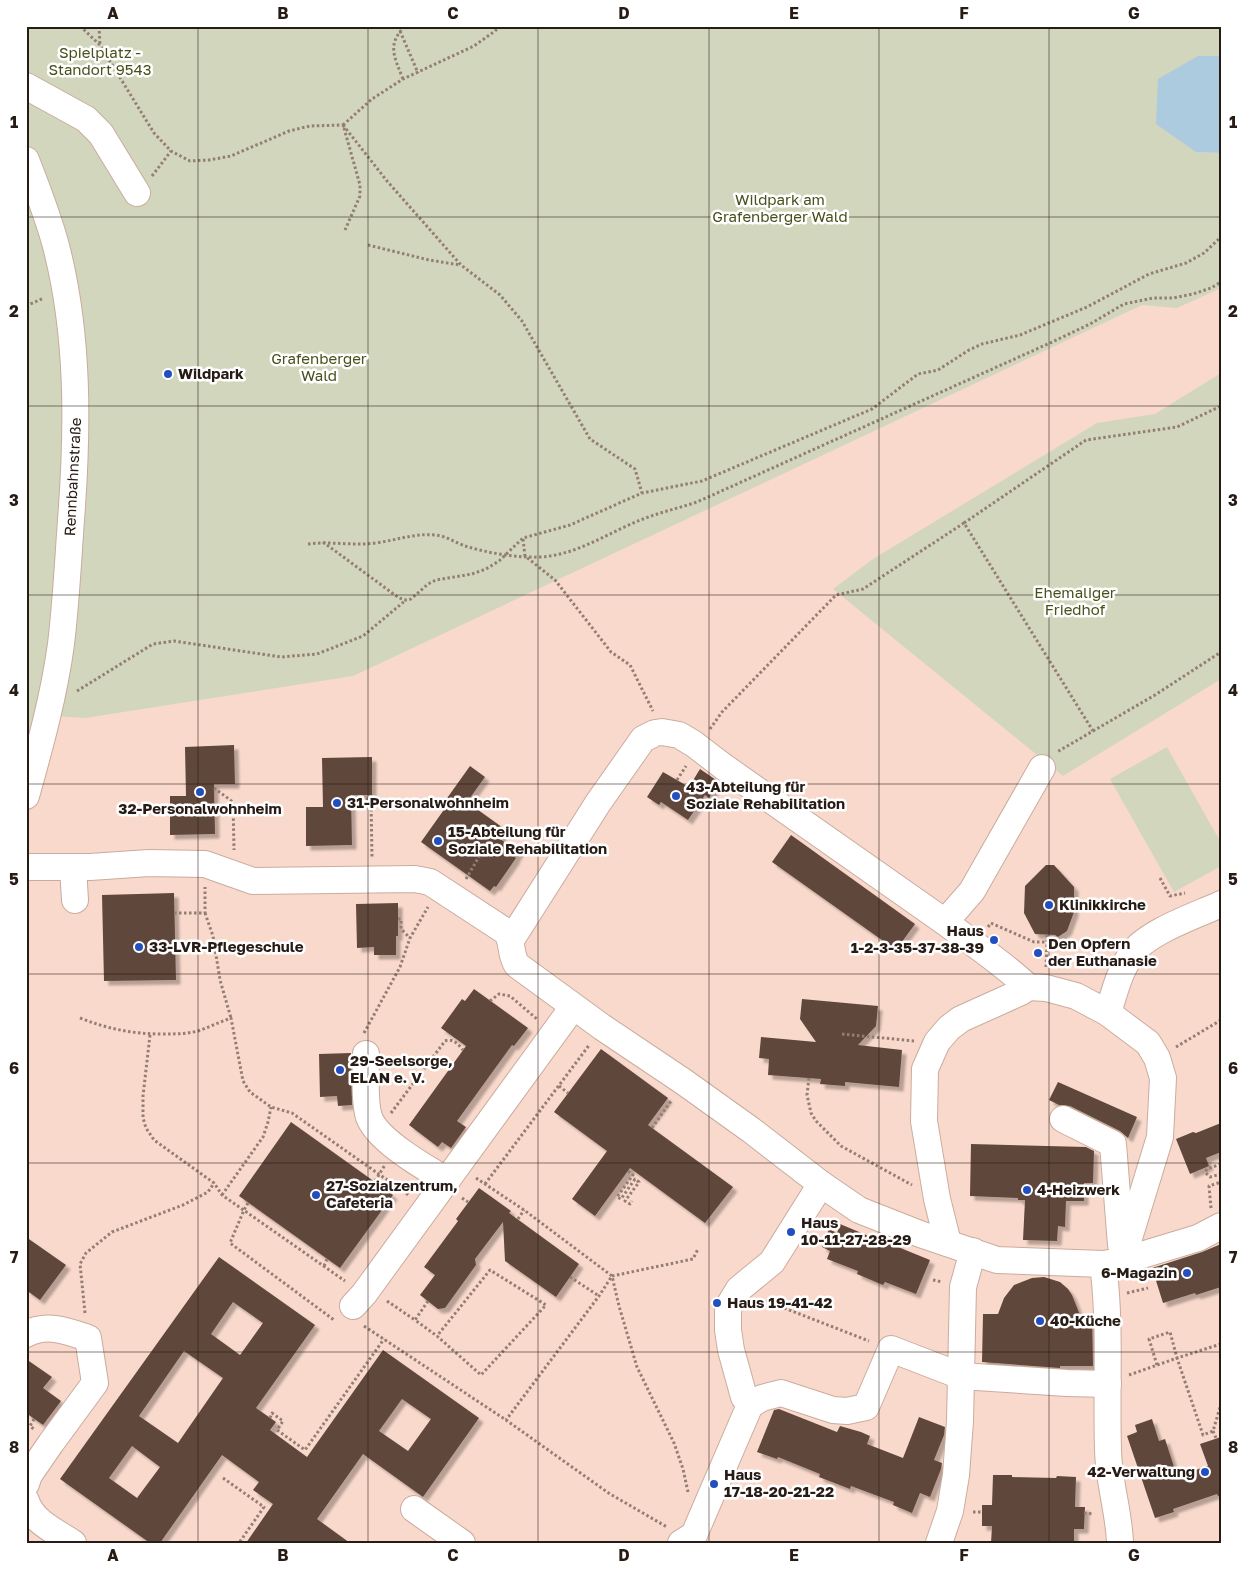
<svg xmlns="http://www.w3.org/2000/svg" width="1247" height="1569" viewBox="0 0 1247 1569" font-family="'Golos Text',sans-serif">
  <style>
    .green { fill: #d2d6bd }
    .water { fill: #accbde }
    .building { fill: #61473b; fill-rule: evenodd; filter: url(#shadow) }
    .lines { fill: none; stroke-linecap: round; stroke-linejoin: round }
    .minor-casing { stroke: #caac9e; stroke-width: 28 }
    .path { stroke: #947e74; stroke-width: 3; stroke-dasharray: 2.5 2.5; stroke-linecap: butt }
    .minor { stroke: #fff; stroke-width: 26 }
    .grid { fill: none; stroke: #271b16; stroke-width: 1; stroke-opacity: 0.55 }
    .poi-dot { fill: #224fbd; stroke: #fff; stroke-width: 2 }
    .labels { text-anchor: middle; stroke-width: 5; stroke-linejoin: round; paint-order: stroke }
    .park-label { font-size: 15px; fill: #4a4f1b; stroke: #fff }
    .poi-label { font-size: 15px; font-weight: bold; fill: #271b16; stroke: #fff; text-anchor: start }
    .street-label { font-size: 15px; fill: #271b16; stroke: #fff }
    .neatline { fill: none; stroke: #271b16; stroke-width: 2 }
    .grid-label { font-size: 16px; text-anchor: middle; font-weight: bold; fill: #271b16 }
  </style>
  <defs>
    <filter id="shadow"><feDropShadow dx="4.5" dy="4.5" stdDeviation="1" flood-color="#0004"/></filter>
  </defs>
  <rect width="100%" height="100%" fill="#f9d9cb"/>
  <g class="green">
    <path d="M26 26H1221V56H1198L1196 152 1221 153V288L1177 308 1142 305 353 676 85 718 40 715 26 772Z"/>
    <path d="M1221 373V679L1063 776 833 589 873 559 1097 423 1155 414Z"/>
    <path d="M1167 747 1221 843V866L1174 892 1110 779Z"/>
  </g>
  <path class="water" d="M1198 56H1221V153L1196 152 1156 124 1158 79Z"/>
  <g class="building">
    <path d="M234 745 235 784H214L215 834 170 835V796H186L185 747Z"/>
    <path d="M372 757V795H351L352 845 306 846V807H323L322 758Z"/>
    <path d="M470 766 485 777 467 802 506 830 500 839 519 852 515 858H516L496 887 494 886 490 891 421 842 448 804 445 801Z"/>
    <path d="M700 769 719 782 709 798 705 795 688 820 661 802 659 805 647 797 663 772 689 787Z"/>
    <path d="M791 835 915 924 896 950 772 862Z"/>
    <path d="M1046 865H1054L1074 887V912L1067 931 1058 937 1055 935 1035 934 1024 913 1025 886Z"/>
    <path d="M174 893 176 980 104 981 102 895Z"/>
    <path d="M398 903V936H396V955H374V947L357 948 356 904Z"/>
    <path d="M474 989 528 1028 514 1046 512 1045 457 1121 466 1127 451 1148 442 1142 438 1147 409 1125 466 1046 441 1028 462 999 465 1001Z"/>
    <path d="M802 999 878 1006 876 1026 858 1045 902 1050 899 1087 845 1082V1086L820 1084 821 1079 768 1075 769 1059 759 1058 761 1037 816 1042 800 1019Z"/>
    <path d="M601 1049 668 1098 648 1125 733 1187 705 1223 630 1168 595 1216 572 1199 607 1151 554 1112Z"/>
    <path d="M351 1053 352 1105 338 1106 337 1096 320 1097 319 1054Z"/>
    <path d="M1058 1082 1137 1117 1128 1138 1120 1131 1070 1106 1059 1105 1049 1100Z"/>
    <path d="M291 1122 393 1195 340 1268 239 1196Z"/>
    <path d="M1221 1123V1152L1206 1158 1209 1166 1190 1174 1176 1139 1193 1132 1196 1133Z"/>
    <path d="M971 1144 1086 1147 1094 1151 1093 1183H1084V1201H1066L1065 1227 1058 1226 1057 1241 1023 1240 1025 1200H1018V1198L970 1196Z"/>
    <path d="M479 1188 511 1211 509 1213 579 1264 556 1297 505 1261 503 1222 475 1259 476 1265 445 1308 438 1309 420 1295 435 1275 424 1267 458 1221 456 1219Z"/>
    <path d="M840 1224 871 1237 873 1234 899 1244 898 1247 930 1260 916 1294 885 1282 883 1285 857 1274 858 1271 827 1259 830 1251 822 1247 829 1229 837 1233Z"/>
    <path d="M26 1237 66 1265 40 1300 26 1290Z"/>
    <path d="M1221 1244V1287L1196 1295 1195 1293 1163 1303 1152 1268 1202 1252Z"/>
    <path d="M219 1257 315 1325 256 1408 276 1422 270 1430 307 1457 383 1350 479 1418 423 1497 363 1454 317 1519 350 1543H246L273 1504 253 1490 259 1482 222 1455 160 1543H150L60 1479ZM233 1302 263 1323 240 1355 211 1334ZM184 1351 223 1378 178 1443 139 1416ZM402 1399 431 1419 408 1451 379 1431ZM132 1446 160 1467 137 1498 109 1478Z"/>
    <path d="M1044 1277 1060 1282 1068 1289 1072 1295 1080 1315H1092L1093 1366H1060V1368L982 1362 983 1314H998L1004 1298 1014 1285 1032 1278Z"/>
    <path d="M26 1359 52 1377 43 1388 61 1401 43 1425 26 1413Z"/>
    <path d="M779 1409 837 1432 840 1426 861 1432 870 1436 867 1444 903 1458 919 1417 945 1427 944 1435 934 1460 942 1463 941 1469 930 1497 920 1493 912 1513 893 1505 894 1502 851 1486 850 1489 819 1477 820 1474 778 1457 777 1459 757 1452 774 1410Z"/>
    <path d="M1152 1419 1159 1441 1165 1439 1177 1476 1208 1466 1200 1444 1221 1437V1496H1218L1217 1494 1173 1509 1174 1512 1155 1518 1127 1436 1137 1432 1135 1425Z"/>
    <path d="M993 1475H1012V1477L1056 1478 1057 1476 1076 1477 1075 1507H1085L1084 1529H1074V1543H991L992 1526H982V1505H992Z"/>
  </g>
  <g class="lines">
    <g class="minor-casing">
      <g id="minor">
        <path d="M26 86 86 119 101 134 137 193"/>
        <path d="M26 160C37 188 48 216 56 246 79 335 78 428 71 520 68 561 66 603 61 644 54 696 40 746 26 796"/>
        <path d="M26 867H90L149 863 205 864 253 881 415 879 430 882 505 931C514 940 509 953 517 965L602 1027 684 1082 751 1130 821 1184 859 1210 920 1234 997 1260 1103 1264 1122 1261 1198 1238 1221 1226"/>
        <path d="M73 867 75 900"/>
        <path d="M945 922 972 891 1042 768"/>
        <path d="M511 940 598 803 643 739 655 733 662 732 679 735 694 744 724 767 945 922C972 943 1003 963 1028 987L1046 988 1076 996 1108 1013 1148 1043 1157 1058 1163 1078 1160 1137 1122 1261"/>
        <path d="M1108 1013C1114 994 1119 972 1131 955 1146 932 1195 916 1221 904"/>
        <path d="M366 1054C366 1071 364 1102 369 1117 377 1140 425 1168 447 1180"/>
        <path d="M1063 1119 1113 1144 1121 1245"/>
        <path d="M948 1243 937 1199 924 1121 925 1069 937 1042 949 1028 961 1019 1021 992 1028 987"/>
        <path d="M1103 1264C1111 1325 1106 1386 1108 1448 1108 1480 1119 1511 1120 1543"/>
        <path d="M353 1306 364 1294 573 1007"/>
        <path d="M26 1334C47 1323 67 1331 88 1338L95 1383 51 1443 29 1475 26 1484"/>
        <path d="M750 1405 744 1397 731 1350 728 1330V1311L730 1304 739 1289 772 1262 821 1184"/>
        <path d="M26 1501C33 1522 55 1531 73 1543"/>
        <path d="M414 1509 462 1543"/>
        <path d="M681 1543 694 1535 750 1405 762 1398 781 1393 833 1410 847 1411 866 1407 891 1349 961 1376 1067 1383 1108 1384"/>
        <path d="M939 1543 950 1511 956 1475 960 1421 963 1287 973 1251"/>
      </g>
    </g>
    <g class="path">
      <path d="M80 26 100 45 154 133 171 151 190 161 209 160 231 156 289 131 310 126 343 125"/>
      <path d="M99 26 100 45"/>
      <path d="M400 31 418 73"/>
      <path d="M403 79C395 58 386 45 405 26"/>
      <path d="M343 125 387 181 461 265 500 295 522 321 590 439 635 469 642 493"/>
      <path d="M343 125 372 99 403 79 474 46 495 31 500 26"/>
      <path d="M344 128 360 185V196L345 230"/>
      <path d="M152 176 171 151"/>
      <path d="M368 245 429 260 460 265"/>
      <path d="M26 306 44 298"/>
      <path d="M964 523 1086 440 1177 427 1221 406"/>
      <path d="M523 539 525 556 555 580 611 652 630 665 653 711"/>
      <path d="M323 542 399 598 406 600 411 599 428 584 436 580 472 574 486 569 499 561 523 538 570 525 642 493 702 481 872 409 918 374 938 370 969 350 982 344 1020 335 1087 307 1149 274 1186 263 1204 253 1221 237"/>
      <path d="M308 544C331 541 353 546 376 543 397 540 415 533 436 535 446 536 456 543 465 546 488 553 516 558 540 557 578 555 609 532 643 519 661 512 679 508 697 502L1050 343 1090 324 1124 304 1153 298H1173L1193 294 1211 288 1221 282"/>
      <path d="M77 691 153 644 174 641 281 657 317 654 363 636 406 600"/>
      <path d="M710 729 722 712 836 595 863 589 964 523 1093 731 1057 752"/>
      <path d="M1093 731 1155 695 1221 652"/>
      <path d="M677 780 686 766"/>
      <path d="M214 788 233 802 234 850"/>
      <path d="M351 799H371L372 858"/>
      <path d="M1160 878 1170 896 1185 893"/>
      <path d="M466 879 487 843"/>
      <path d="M174 913H205V887"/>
      <path d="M205 913 213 936 220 980 231 1018"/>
      <path d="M398 919H401V929L410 938"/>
      <path d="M988 927 991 923 1034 942H1047V935"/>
      <path d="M1046 967 1047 942"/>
      <path d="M490 1001 499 994 510 996 537 1019"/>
      <path d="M80 1018C108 1029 133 1034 163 1034 175 1034 186 1034 198 1031 209 1027 220 1022 231 1018L243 1081 250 1092 271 1107 292 1113 410 1196"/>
      <path d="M364 1033 400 967 410 938 428 907"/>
      <path d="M842 1034 914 1041"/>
      <path d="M150 1035 143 1096V1118L146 1128 154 1140 214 1183 222 1195 345 1281"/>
      <path d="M1176 1047 1221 1020"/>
      <path d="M809 1078 807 1095 811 1113 816 1121 841 1146 912 1185"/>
      <path d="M559 1086 568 1093"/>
      <path d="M391 1113 445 1041C453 1038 458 1044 463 1050"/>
      <path d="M652 1128 671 1101"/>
      <path d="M1221 1164 1207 1169 1205 1172 1210 1177 1221 1174"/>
      <path d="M628 1171 633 1175 617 1197 621 1199 635 1179 639 1182 625 1201 630 1204 632 1201"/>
      <path d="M476 1178 524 1210 612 1276 599 1296 506 1420"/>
      <path d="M375 1181 385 1165"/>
      <path d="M485 1184 590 1044"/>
      <path d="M222 1195 263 1137 268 1122 271 1107"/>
      <path d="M462 1198 468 1202"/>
      <path d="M248 1203 244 1210 230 1243 334 1320"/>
      <path d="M1211 1208 1209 1186 1221 1182"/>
      <path d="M518 1219 524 1210"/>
      <path d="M324 1266 327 1259"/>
      <path d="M570 1277 599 1296"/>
      <path d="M933 1280 942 1282"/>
      <path d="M1127 1293 1148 1288"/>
      <path d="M761 1299 869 1341"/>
      <path d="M387 1301 415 1320"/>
      <path d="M428 1301 415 1320 437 1336 481 1375 546 1305 490 1270 437 1336"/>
      <path d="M85 1313 80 1264 86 1253 112 1232 183 1205 208 1192 214 1183"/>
      <path d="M364 1326 506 1420 610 1494 667 1527"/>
      <path d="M1157 1365 1149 1339 1170 1332 1177 1358 1221 1344"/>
      <path d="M1129 1375 1177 1358 1203 1435 1213 1431 1221 1404"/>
      <path d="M270 1418 272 1413 283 1421 277 1430 305 1450 384 1339"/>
      <path d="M34 1419 30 1426 35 1430"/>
      <path d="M1213 1431 1216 1438"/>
      <path d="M223 1478 264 1507 239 1543"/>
      <path d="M688 1492 683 1469 674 1443 637 1367 619 1306 612 1276 693 1259 698 1249"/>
      <path d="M973 1512H982"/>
      <path d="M1084 1513 1094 1514"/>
    </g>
    <use href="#minor" class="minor"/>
  </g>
  <path class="grid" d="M198 26V1543M368 26V1543M538 26V1543M709 26V1543M879 26V1543M1049 26V1543M26 217H1221M26 406H1221M26 595H1221M26 784H1221M26 974H1221M26 1163H1221M26 1352H1221"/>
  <g class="poi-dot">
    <circle cx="168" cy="374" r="5"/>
    <circle cx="200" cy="792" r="5"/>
    <circle cx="676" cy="796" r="5"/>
    <circle cx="337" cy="803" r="5"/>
    <circle cx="438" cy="841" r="5"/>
    <circle cx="1049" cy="905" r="5"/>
    <circle cx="994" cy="940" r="5"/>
    <circle cx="139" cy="947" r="5"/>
    <circle cx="1038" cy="953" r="5"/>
    <circle cx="340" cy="1070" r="5"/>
    <circle cx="1027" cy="1190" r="5"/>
    <circle cx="316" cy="1195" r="5"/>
    <circle cx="791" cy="1232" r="5"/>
    <circle cx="1187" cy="1273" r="5"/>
    <circle cx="717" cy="1303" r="5"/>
    <circle cx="1040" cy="1321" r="5"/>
    <circle cx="1205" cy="1472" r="5"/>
    <circle cx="714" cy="1484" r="5"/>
  </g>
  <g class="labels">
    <g class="park-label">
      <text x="100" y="58">Spielplatz -<tspan x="100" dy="17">Standort 9543</tspan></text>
      <text x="780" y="205">Wildpark am<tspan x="780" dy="17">Grafenberger Wald</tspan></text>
      <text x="319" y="364">Grafenberger<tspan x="319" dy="17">Wald</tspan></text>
      <text x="1075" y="598">Ehemaliger<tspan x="1075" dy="17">Friedhof</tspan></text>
    </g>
    <g class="poi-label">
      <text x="178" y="379">Wildpark</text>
      <text x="686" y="792">43-Abteilung für<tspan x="686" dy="17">Soziale Rehabilitation</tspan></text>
      <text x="347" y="808">31-Personalwohnheim</text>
      <text x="200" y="814" text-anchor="middle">32-Personalwohnheim</text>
      <text x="448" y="837">15-Abteilung für<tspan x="448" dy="17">Soziale Rehabilitation</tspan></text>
      <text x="1059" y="910">Klinikkirche</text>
      <text x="984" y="936" text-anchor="end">Haus<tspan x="984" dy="17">1-2-3-35-37-38-39</tspan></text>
      <text x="1048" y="949">Den Opfern<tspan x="1048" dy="17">der Euthanasie</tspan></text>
      <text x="149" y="952">33-LVR-Pflegeschule</text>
      <text x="350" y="1066">29-Seelsorge,<tspan x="350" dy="17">ELAN e. V.</tspan></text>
      <text x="326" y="1191">27-Sozialzentrum,<tspan x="326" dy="17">Cafeteria</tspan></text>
      <text x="1037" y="1195">4-Heizwerk</text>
      <text x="801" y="1228">Haus<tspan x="801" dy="17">10-11-27-28-29</tspan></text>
      <text x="1177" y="1278" text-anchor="end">6-Magazin</text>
      <text x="727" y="1308">Haus 19-41-42</text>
      <text x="1050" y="1326">40-Küche</text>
      <text x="1195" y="1477" text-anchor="end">42-Verwaltung</text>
      <text x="724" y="1480">Haus<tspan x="724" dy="17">17-18-20-21-22</tspan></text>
    </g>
    <g class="street-label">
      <text transform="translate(73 477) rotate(-87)" y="5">Rennbahnstraße</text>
    </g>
  </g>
  <rect width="1247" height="1569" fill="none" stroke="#ffffff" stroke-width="55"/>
  <rect x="28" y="28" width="1192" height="1514" class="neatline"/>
  <g class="grid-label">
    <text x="113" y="19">A</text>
    <text x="283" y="19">B</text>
    <text x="453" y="19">C</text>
    <text x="624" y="19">D</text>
    <text x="794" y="19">E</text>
    <text x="964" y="19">F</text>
    <text x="1134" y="19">G</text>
    <text x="14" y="128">1</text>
    <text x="1233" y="128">1</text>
    <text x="14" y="317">2</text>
    <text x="1233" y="317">2</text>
    <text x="14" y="506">3</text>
    <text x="1233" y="506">3</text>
    <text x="14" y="696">4</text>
    <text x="1233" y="696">4</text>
    <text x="14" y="885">5</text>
    <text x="1233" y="885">5</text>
    <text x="14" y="1074">6</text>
    <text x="1233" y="1074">6</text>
    <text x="14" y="1263">7</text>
    <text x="1233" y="1263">7</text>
    <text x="14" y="1453">8</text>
    <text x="1233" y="1453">8</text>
    <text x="113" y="1561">A</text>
    <text x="283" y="1561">B</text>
    <text x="453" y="1561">C</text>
    <text x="624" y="1561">D</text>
    <text x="794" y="1561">E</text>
    <text x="964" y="1561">F</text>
    <text x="1134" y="1561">G</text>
  </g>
</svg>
